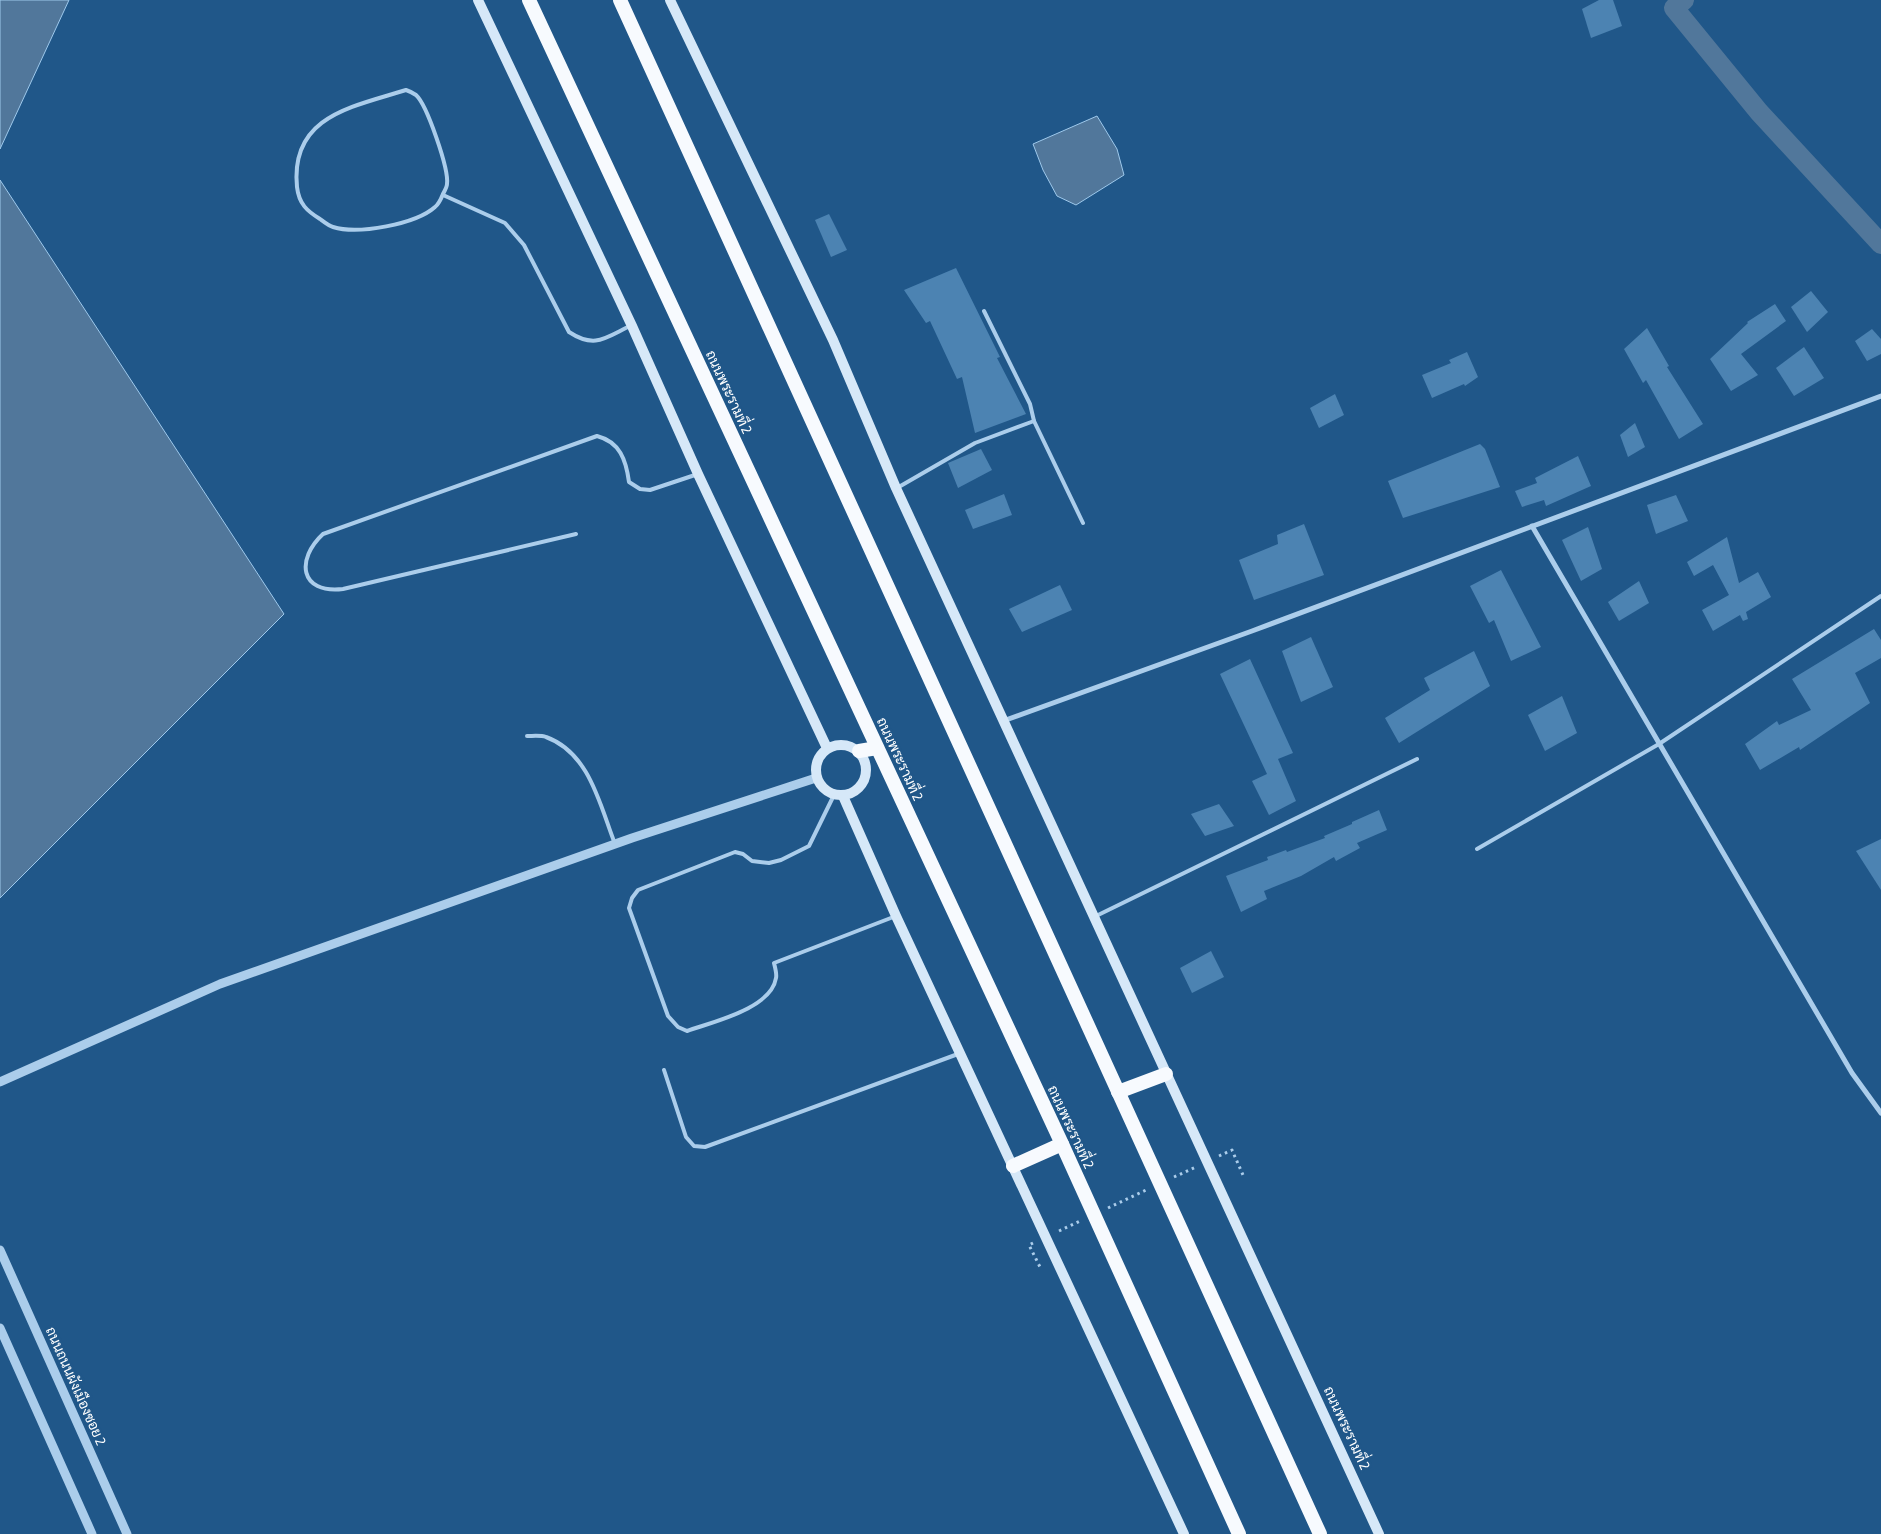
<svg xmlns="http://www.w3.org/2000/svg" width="1881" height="1534" viewBox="0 0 1881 1534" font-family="'Asap Condensed',Sarabun,sans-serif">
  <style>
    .water { fill: #51779b; stroke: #9ec9ec }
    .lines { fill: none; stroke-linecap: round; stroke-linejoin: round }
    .canal { stroke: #51779b; stroke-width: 20 }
    .building { fill: #4c83b2 }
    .path { stroke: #abcdeb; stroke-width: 3; stroke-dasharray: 2.5 4; stroke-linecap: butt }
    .service { stroke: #abcdeb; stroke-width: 4 }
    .minor { stroke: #abcdeb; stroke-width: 5 }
    .tertiary { stroke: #abcdeb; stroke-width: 9 }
    .secondary { stroke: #d6e8f8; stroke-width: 10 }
    .trunk { stroke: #f7fafe; stroke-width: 14 }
    .labels { text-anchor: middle; stroke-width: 5; stroke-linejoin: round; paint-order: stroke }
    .street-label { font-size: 14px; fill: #fff; stroke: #205789 }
  </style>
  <rect width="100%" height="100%" fill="#205789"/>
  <g class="water">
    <path d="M0 0H69L0 149Z"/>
    <path d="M1097 116 1117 149 1124 175 1076 205 1057 196 1043 170 1033 144Z"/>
    <path d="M0 180 284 614 0 898Z"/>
  </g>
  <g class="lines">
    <path class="canal" d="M1684 0 1674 8 1759 112 1881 244"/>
  </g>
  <g class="building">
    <path d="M1599 0H1613L1622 26 1591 38 1582 9Z"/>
    <path d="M829 214 847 250 831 257 815 220Z"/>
    <path d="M956 268 1000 357 997 358 1026 414 975 433 962 377 957 379 930 321 926 323 904 290Z"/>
    <path d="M1811 291 1828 312 1807 332 1791 307Z"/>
    <path d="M1775 304 1786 321 1741 354 1758 375 1731 391 1710 359 1748 323 1747 322Z"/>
    <path d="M1647 328 1669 366 1667 367 1703 424 1679 439 1646 380 1643 383 1624 349Z"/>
    <path d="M1872 329 1881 339V354L1867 361 1855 341Z"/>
    <path d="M1804 347 1824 378 1794 396 1776 368Z"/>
    <path d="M1467 352 1478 377 1465 386 1464 384 1432 398 1422 375 1451 363 1449 360Z"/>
    <path d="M1335 394 1344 415 1319 428 1310 408Z"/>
    <path d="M1635 423 1645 447 1628 457 1620 435Z"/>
    <path d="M1480 444 1485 449 1500 487 1403 518 1388 481Z"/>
    <path d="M981 449 992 470 958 488 948 463Z"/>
    <path d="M1578 456 1591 486 1546 506 1544 500 1522 507 1515 491 1537 483 1535 478Z"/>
    <path d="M1004 494 1012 515 973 529 965 510Z"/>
    <path d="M1676 495 1688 521 1656 534 1647 505Z"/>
    <path d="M1304 524 1324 575 1254 600 1239 560 1278 544 1277 535Z"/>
    <path d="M1588 527 1602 569 1581 581 1562 540Z"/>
    <path d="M1727 537 1739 583 1758 572 1771 597 1746 612 1748 619 1743 621 1740 615 1713 631 1702 610 1729 595 1713 565 1694 576 1687 562Z"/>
    <path d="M1501 570 1541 647 1511 661 1494 620 1489 623 1470 586Z"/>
    <path d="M1639 581 1649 603 1619 621 1608 602Z"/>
    <path d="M1060 585 1072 610 1022 632 1009 609Z"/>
    <path d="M1874 629 1881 640V658L1855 673 1870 703 1800 750 1799 747 1760 770 1745 744 1777 721 1779 725 1811 710 1792 679Z"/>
    <path d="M1311 637 1333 687 1301 702 1282 651Z"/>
    <path d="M1474 651 1490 686 1399 743 1385 718 1430 690 1424 678Z"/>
    <path d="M1250 659 1293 753 1278 759 1296 801 1269 815 1252 781 1267 774 1220 674Z"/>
    <path d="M1562 696 1577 733 1545 751 1528 715Z"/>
    <path d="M1219 804 1234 826 1205 836 1191 814Z"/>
    <path d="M1379 810 1387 830 1357 843 1360 848 1336 861 1334 857 1301 876 1264 891 1267 899 1241 912 1226 876 1268 860 1267 857 1286 850 1287 852 1325 838 1324 836 1352 824V822Z"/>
    <path d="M1881 839V890L1856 851Z"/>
    <path d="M1211 951 1224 977 1192 993 1180 968Z"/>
  </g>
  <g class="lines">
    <g class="path">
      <path d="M1219 1156 1232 1150 1243 1175"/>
      <path d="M1174 1177 1196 1167"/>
      <path d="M1108 1208 1146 1190"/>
      <path d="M1059 1231 1080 1221"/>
      <path d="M1033 1243 1029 1245 1041 1269"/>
    </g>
    <g class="service">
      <path d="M406 90C409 91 413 93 416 95 427 105 449 169 447 184 447 187 444 192 443 194 441 199 439 204 435 207 416 224 358 235 333 227 329 226 324 222 320 219 307 211 299 204 297 187 290 116 352 107 406 90Z"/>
      <path d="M443 195 505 223 524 245 569 332C595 349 605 338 630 326"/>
      <path d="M984 311 1030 404 1034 421 1083 523"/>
      <path d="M897 488 975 443 1034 421"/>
      <path d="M576 534 343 589C299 594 296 559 323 534L597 436C620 442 626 460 629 482L640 489 650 490 698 474"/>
      <path d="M527 736C533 736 541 735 546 737 590 753 600 806 615 844"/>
      <path d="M834 795 809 846 781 860 769 863 752 861 743 854 735 852 638 890 632 898 629 908 668 1016 678 1027 687 1031C712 1022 771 1009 776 978 777 974 775 967 774 963L896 916"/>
      <path d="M1477 849 1659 744 1881 596"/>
      <path d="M1094 917 1417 759"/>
      <path d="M664 1070 686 1137 694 1146 705 1147 958 1054"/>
    </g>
    <g class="minor">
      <path d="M1532 526 1852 1073 1881 1113"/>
      <path d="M1003 721 1252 631 1881 396"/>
    </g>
    <g class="tertiary">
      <path d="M0 1082 220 984 632 838 816 778"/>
      <path d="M0 1250 127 1534"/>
      <path d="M0 1328 92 1534"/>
    </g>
    <g class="secondary">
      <path d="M478 0 632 326 698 474 827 748"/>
      <path d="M670 0 833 340 896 488 1379 1534"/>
      <circle cx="841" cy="770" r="25"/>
      <path d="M843 796 896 916 1184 1534"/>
    </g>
    <g class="trunk">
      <path d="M529 0 1062 1144 1239 1534"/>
      <path d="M620 0 1320 1534"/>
      <path d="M859 751 877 748"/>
      <path d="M1118 1092 1166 1074"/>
      <path d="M1013 1166 1062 1144"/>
    </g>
  </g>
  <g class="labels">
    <g class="street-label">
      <text transform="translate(729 392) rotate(65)" y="5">ถนนพระรามที่ 2</text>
      <text transform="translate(900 759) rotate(65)" y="5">ถนนพระรามที่ 2</text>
      <text transform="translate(1071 1127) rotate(65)" y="5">ถนนพระรามที่ 2</text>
      <text transform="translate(76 1386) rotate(66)" y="5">ถนนถนนผังเมืองซอย 2</text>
      <text transform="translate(1347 1428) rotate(65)" y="5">ถนนพระรามที่ 2</text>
    </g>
  </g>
</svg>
